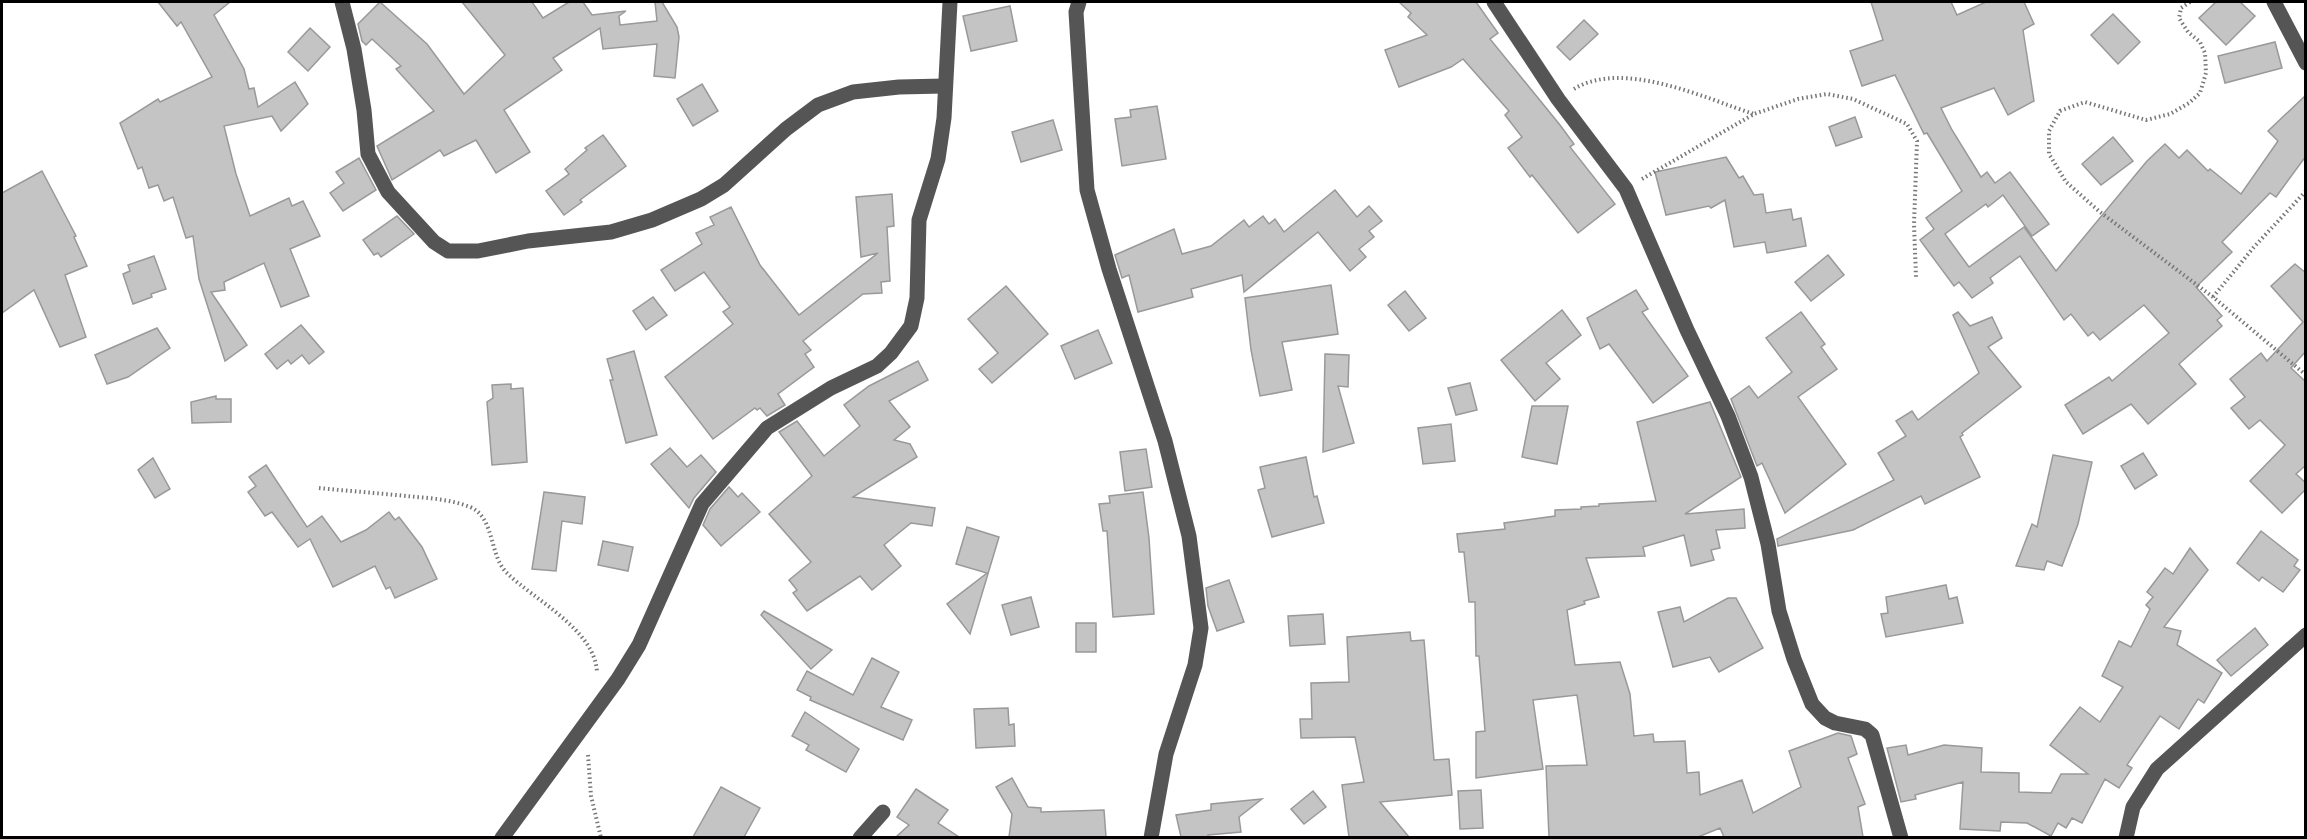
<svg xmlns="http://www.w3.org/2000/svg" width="2307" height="839" viewBox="0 0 2307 839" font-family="'Roboto Condensed',sans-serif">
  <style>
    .building { fill: #c4c4c4; stroke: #999; stroke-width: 1.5 }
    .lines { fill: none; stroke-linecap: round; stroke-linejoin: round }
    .path { stroke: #777; stroke-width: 4; stroke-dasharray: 1.5 3; stroke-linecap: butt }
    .minor { stroke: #555; stroke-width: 15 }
  </style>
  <rect width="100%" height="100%" fill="#fff"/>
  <g class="building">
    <path d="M158 2H230L214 15 244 69 249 89 254 88 258 107 295 82 308 104 281 131 272 116 224 126 236 174 250 216 289 198 292 206 303 201 320 236 290 249 309 296 281 307 264 263 224 282 225 290 211 292 247 345 225 361 199 279 193 236 186 238 173 197 164 201 158 185 149 188 142 167 138 169 120 123 158 99 160 102 212 77 181 22 177 26Z"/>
    <path d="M380 2 427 44 464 94 505 55 462 2H532L543 18 569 2H583L592 15 626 11 619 16 620 25 657 21 655 2H662L677 27 679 37 675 78 654 76 657 44 603 49 600 28 553 58 562 70 504 110 530 152 496 173 476 140 444 156 440 150 392 180 377 146 434 111 396 69 401 66 372 39 366 45 362 41 358 24Z"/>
    <path d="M1399 2H1476L1498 33 1490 39 1560 125 1574 144 1570 147 1615 204 1578 233 1532 175 1530 177 1508 148 1522 137 1505 115 1509 111 1463 59 1451 67 1399 87 1385 50 1427 35 1408 17 1411 13Z"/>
    <path d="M1871 2H1951L1957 15 1986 2H2024L2034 24 2023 30 2034 101 2008 115 1994 88 1941 108 1952 130 1981 177 1987 172 1995 183 2010 172 2049 224 2032 236 2003 195 1988 207 1986 204 1945 234 1969 267 2024 227 2056 271 2147 161 2165 144 2179 158 2187 150 2208 171 2210 169 2241 194 2278 141 2268 131 2306 95V156L2276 197 2270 193 2222 242 2232 252 2196 287 2222 316 2217 320 2222 326 2179 364 2196 384 2148 424 2131 404 2083 434 2065 405 2109 377 2112 381 2169 333 2144 305 2100 340 2093 332 2088 336 2071 314 2064 320 2020 256 1990 278 1993 283 1972 298 1959 282 1954 286 1920 240 1934 229 1926 218 1962 191 1927 133 1924 134 1895 75 1862 86 1850 51 1883 40Z"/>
    <path d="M2216 2H2240L2255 16 2226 45 2199 18Z"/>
    <path d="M1010 6 1017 41 971 51 963 16Z"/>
    <path d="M2113 14 2140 42 2118 64 2091 35Z"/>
    <path d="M1584 20 1598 34 1570 60 1557 47Z"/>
    <path d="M310 28 330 47 308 71 288 52Z"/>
    <path d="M2275 42 2282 68 2225 83 2218 56Z"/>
    <path d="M702 84 718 111 693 126 677 99Z"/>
    <path d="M1157 106 1166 159 1122 166 1115 119 1131 117 1130 110Z"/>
    <path d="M1855 117 1862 137 1836 146 1829 127Z"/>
    <path d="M1053 120 1062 150 1021 162 1012 132Z"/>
    <path d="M603 135 626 166 580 200 582 202 564 215 546 191 569 174 565 169 587 150 585 148Z"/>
    <path d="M2113 137 2133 161 2101 185 2082 164Z"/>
    <path d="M1726 157 1739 178 1743 176 1754 195 1763 194 1766 213 1791 209 1793 220 1801 218 1806 246 1767 253 1765 242 1734 247 1725 200 1711 208 1709 206 1666 215 1655 172Z"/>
    <path d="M359 158 376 190 343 211 330 193 344 183 336 172Z"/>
    <path d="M42 171 76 236 74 237 87 266 65 275 86 337 60 347 34 290 2 313V193Z"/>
    <path d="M1335 190 1357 217 1369 206 1382 221 1369 231 1374 237 1359 249 1366 257 1350 271 1318 232 1244 292 1242 275 1191 289 1193 297 1138 312 1129 275 1122 278 1115 255 1174 229 1182 254 1211 246 1244 220 1249 227 1263 216 1269 224 1275 219 1284 232Z"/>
    <path d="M892 194 894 226 887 227 890 281 881 282 882 293 863 294 803 341 811 350 805 354 814 367 778 394 785 405 767 416 760 408 757 410 755 408 713 439 665 377 733 324 723 312 730 307 704 272 675 291 661 270 702 244 696 233 714 225 710 217 731 207 760 265 799 315 878 253 861 257 856 197Z"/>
    <path d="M397 216 414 234 381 257 378 253 374 255 363 240Z"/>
    <path d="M1828 255 1844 275 1811 301 1795 282Z"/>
    <path d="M154 256 166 289 151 294 152 297 133 304 123 274 130 271 128 265Z"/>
    <path d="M2295 264 2306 273V351L2291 368 2306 382V465L2296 474 2306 483V489L2282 513 2250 481 2285 445 2260 420 2249 429 2231 408 2245 397 2230 379 2261 353 2267 361 2303 322 2271 286Z"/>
    <path d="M1331 285 1338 334 1282 342 1292 390 1260 396 1251 350 1245 298Z"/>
    <path d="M1006 286 1048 334 992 383 979 369 998 353 968 319Z"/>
    <path d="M1636 290 1648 309 1642 312 1688 376 1653 403 1609 344 1600 349 1587 318Z"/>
    <path d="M1405 291 1426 318 1409 331 1388 305Z"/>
    <path d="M653 297 667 315 646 330 633 311Z"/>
    <path d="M1562 310 1581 335 1546 363 1560 379 1535 401 1501 360Z"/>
    <path d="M1801 312 1825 344 1821 347 1837 369 1798 397 1846 464 1785 513 1762 463 1757 466 1731 399 1749 386 1758 398 1792 372 1766 338Z"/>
    <path d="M1958 312 1970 326 1992 317 2002 338 1988 347 2021 387 1962 433 1963 435 1960 437 1980 477 1925 504 1921 496 1853 530 1778 546 1777 539 1894 480 1878 453 1906 436 1896 421 1912 411 1918 420 1979 373 1953 315Z"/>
    <path d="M301 325 324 352 309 364 302 355 291 364 288 360 277 369 265 354Z"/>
    <path d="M157 328 170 348 128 377 107 384 95 355Z"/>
    <path d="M1098 330 1112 363 1075 379 1061 346Z"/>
    <path d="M634 351 657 435 626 443 610 380H613L607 359Z"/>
    <path d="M1325 354 1349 355 1348 387 1338 386 1354 443 1323 452Z"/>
    <path d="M918 361 928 380 889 401 910 427 894 440 910 444 917 457 853 497 935 508 932 526 911 523 884 545 901 566 872 590 860 576 807 611 793 593 797 590 789 580 811 562 769 514 812 476 779 432 797 421 824 456 860 426 844 405 869 386Z"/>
    <path d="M1470 383 1477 410 1456 415 1448 388Z"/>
    <path d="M511 384V389L523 388 527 462 492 465 487 402 493 398 492 385Z"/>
    <path d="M216 396V399H231V422L192 423 191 402Z"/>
    <path d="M1710 402 1741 477 1685 514 1744 509 1745 528 1716 530 1720 548 1711 550 1714 560 1691 566 1684 535 1643 547 1645 556 1586 558 1599 597 1584 601 1585 604 1567 610 1575 665 1620 662 1630 694 1634 736 1653 734 1654 742 1685 741 1687 773 1699 772 1700 795 1742 780 1753 813 1801 787 1789 751 1838 733 1851 736 1857 754 1848 758 1865 804 1858 807 1863 837H1724L1720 828 1698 837H1549L1546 766 1587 765 1577 695 1533 700 1543 769 1476 778V732L1485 731 1479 656H1476L1475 602H1469L1464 552H1459L1457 534 1505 529 1504 523 1555 516V510L1581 509V507L1599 506V504L1656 501 1637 422Z"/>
    <path d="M1532 406H1568L1557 464 1522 457Z"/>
    <path d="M1451 424 1455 461 1423 464 1418 428Z"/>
    <path d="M670 448 687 467 701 455 716 472 694 498 689 508 651 464Z"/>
    <path d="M1146 449 1152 487 1125 491 1120 452Z"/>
    <path d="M2143 453 2157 475 2135 489 2121 466Z"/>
    <path d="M2053 455 2092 462 2078 524 2062 566 2047 561 2044 570 2016 566 2032 524 2037 527Z"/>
    <path d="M1306 457 1314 497 1317 496 1324 523 1272 537 1258 490 1265 488 1260 467Z"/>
    <path d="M153 458 170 489 155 498 138 470Z"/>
    <path d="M266 465 307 527 322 516 341 542 366 530 389 512 395 520 399 517 422 547 437 579 395 598 390 587 386 589 375 566 333 587 310 539 298 547 272 512 265 516 248 492 256 486 249 477Z"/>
    <path d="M729 487 738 497 742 493 760 512 721 546 703 525 710 509Z"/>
    <path d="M544 492 585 497 582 524 562 521 556 571 532 569Z"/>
    <path d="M1143 492 1149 538 1154 614 1113 617 1107 531H1103L1099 504 1110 503 1109 496Z"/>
    <path d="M967 527 999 537 970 634 947 604 987 573 956 564Z"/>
    <path d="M2261 531 2298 560 2294 566 2300 570 2283 592 2262 577 2259 581 2237 563Z"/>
    <path d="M603 541 633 547 628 571 598 565Z"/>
    <path d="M2190 548 2208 570 2164 627 2181 631 2177 645 2222 673 2204 703 2198 699 2179 729 2160 716 2127 765 2132 768 2119 788 2105 779 2082 823 2072 818 2066 828 2058 823 2051 836 2027 823 2001 822 2000 831 1960 829 1963 782 1915 795 1916 799 1901 802 1887 748 1906 745 1908 755 1944 745 1982 748 1981 772 2019 773V792L2051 793 2061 774H2088L2050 745 2080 707 2100 722 2123 687 2102 676 2119 641 2131 647 2150 609 2146 605 2153 597 2147 592 2165 568 2173 574Z"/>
    <path d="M1229 580 1244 622 1217 631 1208 606 1206 588Z"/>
    <path d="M1946 585 1949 599 1957 597 1963 623 1886 637 1881 614 1888 613 1886 597Z"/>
    <path d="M1031 597 1039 627 1011 635 1002 605Z"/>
    <path d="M1728 598H1736L1763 648 1719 672 1710 657 1673 667 1658 612 1680 607 1684 622Z"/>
    <path d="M764 611 832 650 811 669 761 615Z"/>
    <path d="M1323 614 1325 644 1290 646 1288 616Z"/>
    <rect x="1076" y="623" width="20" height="29"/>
    <path d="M2255 628 2268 645 2231 676 2217 660Z"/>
    <path d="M1410 632 1411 641 1424 640 1434 760 1449 759 1452 795 1380 802 1409 837H1349L1342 785 1364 782 1355 737 1301 738 1300 719H1312L1311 683 1349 682 1347 637Z"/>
    <path d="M872 658 899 672 881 707 912 720 903 740 810 700 811 697 797 690 807 671 853 695Z"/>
    <path d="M1008 708 1009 725 1014 724 1015 746 976 748 974 709Z"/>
    <path d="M805 712 859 749 846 772 806 750 809 745 792 736Z"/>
    <path d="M1012 778 1028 807 1041 808V812L1104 810 1106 837H1009L1012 814 996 787Z"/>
    <path d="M721 787 760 808 744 837H693Z"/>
    <path d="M916 789 948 810 938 823 959 837H896L909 825 897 817Z"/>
    <path d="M1481 790 1483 828 1460 829 1458 791Z"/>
    <path d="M1313 791 1326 807 1304 824 1291 809Z"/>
    <path d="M1262 799 1239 817 1241 832 1208 835V837H1181L1176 815 1211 810V804Z"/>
  </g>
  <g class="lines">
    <g class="path">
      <path d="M2190 2 2181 8 2179 18 2188 32 2200 42 2205 53 2206 73 2200 93 2189 103 2170 114 2146 120 2085 102 2060 111 2049 131V154L2066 182 2100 212 2213 297 2306 375"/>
      <path d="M1574 89C1623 59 1704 98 1754 114"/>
      <path d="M1642 179 1754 114 1798 99 1827 94 1853 99 1907 124 1917 141 1914 224 1916 277"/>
      <path d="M2213 297 2254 247 2306 191"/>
      <path d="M319 488C348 491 377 493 406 496 427 498 450 499 470 507 495 517 489 556 507 573 534 600 596 630 597 673"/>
      <path d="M588 755 591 796 601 838"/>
    </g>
    <g class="minor">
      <path d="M342 2 354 49 364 110 368 154 388 192 434 242 448 251H478L528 241 611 232 652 220 701 199 724 185 786 129 818 105 853 92 899 87 944 86"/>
      <path d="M1079 2 1076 12 1087 190 1109 269 1165 441 1189 536 1201 628 1195 665 1166 754 1151 838"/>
      <path d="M1494 2 1558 99 1626 189 1687 330 1728 416 1751 477 1768 544 1779 611 1794 659 1812 704 1825 718 1835 723 1865 729 1872 735 1901 838"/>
      <path d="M2274 2 2306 63"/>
      <path d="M502 838 618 679 639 645 702 504 767 428 831 388 877 366 891 353 911 326 917 298 919 220 938 159 944 118 950 2"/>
      <path d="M860 838 883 812"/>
      <path d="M2126 838 2133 807 2157 769 2306 635"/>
    </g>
  </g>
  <rect width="2307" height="839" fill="none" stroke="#000000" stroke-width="6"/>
</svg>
